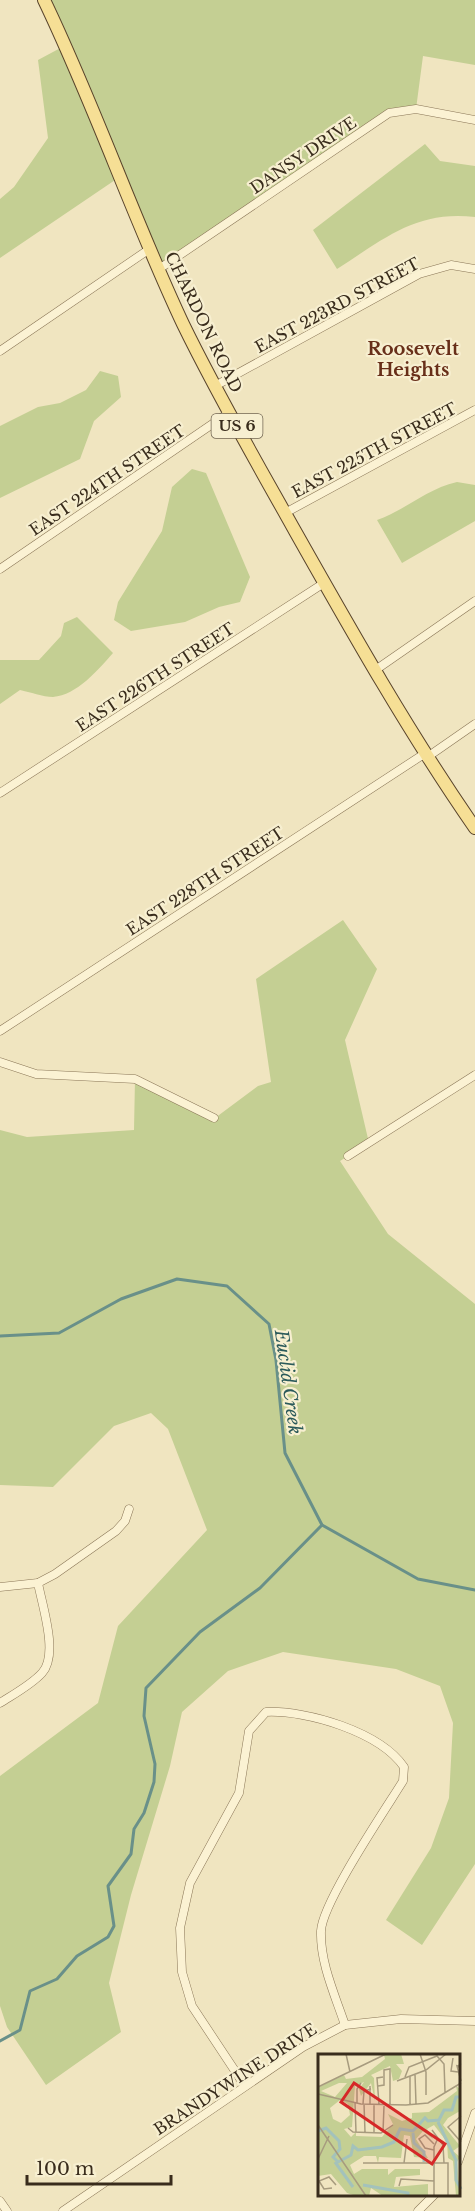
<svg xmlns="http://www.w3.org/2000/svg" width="475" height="2211" viewBox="0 0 475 2211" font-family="'Libre Baskerville',serif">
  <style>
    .green { fill: #c4cf93 }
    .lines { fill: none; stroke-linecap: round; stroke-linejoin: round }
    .stream { stroke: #699089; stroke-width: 3 }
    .street-casing { stroke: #8a7657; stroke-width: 9 }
    .primary-casing { stroke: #58432b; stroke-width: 14 }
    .street { stroke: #fbf2d3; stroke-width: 8 }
    .primary { stroke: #f6df95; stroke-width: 12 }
    .labels { text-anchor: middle; stroke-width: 4.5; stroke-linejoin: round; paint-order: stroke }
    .shield { fill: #f7efd0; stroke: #726652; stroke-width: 1.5 }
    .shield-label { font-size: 15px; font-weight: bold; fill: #392c1c }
    .street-label { font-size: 16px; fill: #392c1c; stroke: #f7efd0 }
    .neighbourhood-label { font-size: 18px; font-weight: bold; fill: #682f19; stroke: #f7efd0 }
    .water-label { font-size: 18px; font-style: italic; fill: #2a595a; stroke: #f7efd0 }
    .inset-river { fill: none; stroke: #a3c2bb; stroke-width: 3 }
    .inset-road { fill: none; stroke: #a79b7e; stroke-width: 1.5 }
    .view { fill: #d62828; fill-opacity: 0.15; stroke: #d62828; stroke-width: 3 }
    .inset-edge { fill: none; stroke: #392c1c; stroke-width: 3 }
  </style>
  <rect width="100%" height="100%" fill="#f0e5c0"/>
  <g class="green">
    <path d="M44 0H475V65L423 56 416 109 389 113 159 269 121 176 0 258V199L14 187 48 138 38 60 66 45Z"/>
    <path d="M425 144 440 161 475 166V217C416 210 384 239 337 269L313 230Z"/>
    <path d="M100 371 118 376 121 397 94 421 80 459 0 498V426L38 407 60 403 86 390Z"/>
    <path d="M192 469 206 473 250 577 240 602 219 607 185 622 131 631 114 620 118 602 162 531 172 487Z"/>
    <path d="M457 482 475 485V521L402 563 377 520C406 510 426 489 457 482Z"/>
    <path d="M77 617 113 653C98 670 77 695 53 697 43 697 30 692 20 690L0 704V660H39L61 636 64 623Z"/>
    <path d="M343 920 377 969 345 1040 369 1143 340 1161 388 1234 475 1304V1864L422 1945 386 1920 431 1848 449 1798 453 1723 440 1686 396 1669 283 1652 228 1671 182 1712 170 1766 131 1895 109 1983 121 2032 46 2085 7 2027 0 2006V1776L98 1703 118 1626 207 1530 168 1429 151 1413 114 1426 53 1487 0 1485V1130L27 1137 134 1130 135 1079 215 1118 258 1086 271 1082 256 979Z"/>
  </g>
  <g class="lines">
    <g class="stream">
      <path d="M0 1336 59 1333 121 1299 177 1279 227 1286 269 1324 276 1360 285 1453 322 1525 418 1579 475 1590"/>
      <path d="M0 2041 20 2030 30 1991 57 1979 77 1956 108 1937 114 1926 108 1886 131 1854 134 1829 144 1813 154 1782 155 1764 144 1716 146 1688 200 1632 260 1588 322 1525"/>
    </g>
    <g class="street-casing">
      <g id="street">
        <path d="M159 269 389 113 416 109 475 120"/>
        <path d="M0 351 151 248"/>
        <path d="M215 386 419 274 451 265 475 269"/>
        <path d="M285 513 475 410"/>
        <path d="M0 569 230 412"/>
        <path d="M374 671 475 601"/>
        <path d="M426 758 475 724"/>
        <path d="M0 793 324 583"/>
        <path d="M0 1031 424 754"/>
        <path d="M0 1062 36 1074 135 1079 214 1118"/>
        <path d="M348 1156 475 1075"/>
        <path d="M0 1587 38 1583 55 1574 116 1531 125 1521 129 1509"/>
        <path d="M0 1703C14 1694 31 1685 42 1673 59 1655 42 1605 38 1583"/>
        <path d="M245 2086 192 2006 182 1972 180 1928 190 1883 239 1793 249 1731 266 1712C307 1710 380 1732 404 1767L403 1781C385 1810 322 1903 321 1931 320 1963 335 1995 345 2025"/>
        <path d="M458 2162 475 2113"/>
        <path d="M0 2201 7 2211"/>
        <path d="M63 2211 303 2047 345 2025 401 2019 475 2021"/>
        <path d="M418 2211 435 2194"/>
      </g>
    </g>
    <g class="primary-casing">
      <path id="primary" d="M44 0C95 106 133 218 183 324 217 394 257 463 295 531 352 632 409 733 475 828"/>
    </g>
    <use href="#street" class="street"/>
    <use href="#primary" class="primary"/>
  </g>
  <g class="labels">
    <rect class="shield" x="211.5" y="414" width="51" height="24" rx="4.5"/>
    <g class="shield-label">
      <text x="237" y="431">US 6</text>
    </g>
    <g class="street-label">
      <text transform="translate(303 155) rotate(-34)" y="6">DANSY DRIVE</text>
      <text transform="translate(337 305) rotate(-28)" y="6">EAST 223RD STREET</text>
      <text transform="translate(204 322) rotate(64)" y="6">CHARDON ROAD</text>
      <text transform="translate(374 450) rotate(-28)" y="6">EAST 225TH STREET</text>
      <text transform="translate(107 480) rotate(-34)" y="6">EAST 224TH STREET</text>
      <text transform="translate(155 677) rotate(-33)" y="6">EAST 226TH STREET</text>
      <text transform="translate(205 881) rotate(-33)" y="6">EAST 228TH STREET</text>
      <text transform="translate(235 2079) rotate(-33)" y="6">BRANDYWINE DRIVE</text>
    </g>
    <g class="neighbourhood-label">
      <text x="413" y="355">Roosevelt<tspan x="413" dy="21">Heights</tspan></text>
    </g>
    <g class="water-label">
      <text transform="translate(288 1382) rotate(82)" y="6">Euclid Creek</text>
    </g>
  </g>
  <g transform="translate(318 2054)">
    <rect width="142" height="142" fill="#f0e5c0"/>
    <path d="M83 0 86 10H78L84 17 81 25 75 27 72 12 53 21 56 24 57 47 53 29 43 42 41 35 46 28 37 32 34 73 26 75 33 83 38 78V82L64 83 75 70 70 60 84 67 94 64V59L111 58 139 37 138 32 142 35V57L130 64 125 71 142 92 135 97 142 103 139 108 142 142H138L135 107 130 104 129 88 116 71 109 75 115 85 105 77 98 85 110 104 96 103 92 82 86 81 83 104 61 103 60 109 58 102H46L32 111 36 120 44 115H70V121L77 115H102V121L78 123 76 133 110 130V142H65L53 134 51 142H38L29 139 13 120 0 122 1 33 26 21 28 25 44 23 67 5 66 1ZM21 29H29L17 43 3 37ZM22 46 30 50 32 61 23 69 15 65 12 54Z" fill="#c4cf93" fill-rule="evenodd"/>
    <path class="inset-river" d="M120 68 138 106V126L143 135M0 77 8 74 21 87 22 95 15 103 20 108 33 101 35 92 40 96 64 93 76 88 82 75 95 77 107 64 110 67 121 66 126 56H134L138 43H143M95 79 96 89 106 98V108M17 108 35 133M45 131 90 139V142"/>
    <path class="inset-road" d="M28 0 32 18M102 0 108 18V41M135 4 133 17 140 18M139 12 142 11 141 13 139 12 143 27M97 20 98 50M87 23 91 13 119 2 126 10 127 38M79 27 108 16 128 0M60 32 66 31V16L72 15V51M0 33 68 0M0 40 43 50 88 51 110 49 143 29M37 49 38 78M39 49V35L43 29M45 50 46 37 53 35M46 50 47 78M61 50 59 24 65 23M92 50V22M52 51V32M143 62 130 73 143 88M0 71 48 142M30 74 35 78 63 79 75 71M114 76 125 91 126 109M56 78V51M65 78 66 52M116 96 107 94 101 85 107 81 116 90M0 105 11 82M45 109H130V142M86 109 89 85M81 132 83 125 116 127M14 134 6 135 1 127 11 123 18 131M116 142V93L120 84"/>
    <path class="view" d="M36 29 127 90 114 110 23 48Z"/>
    <rect width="142" height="142" class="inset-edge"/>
  </g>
  <path d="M27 2175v9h144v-9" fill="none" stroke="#392c1c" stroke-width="3"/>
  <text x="36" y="2175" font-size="18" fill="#392c1c" stroke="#f7efd0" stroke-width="4.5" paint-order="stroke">100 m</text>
</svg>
